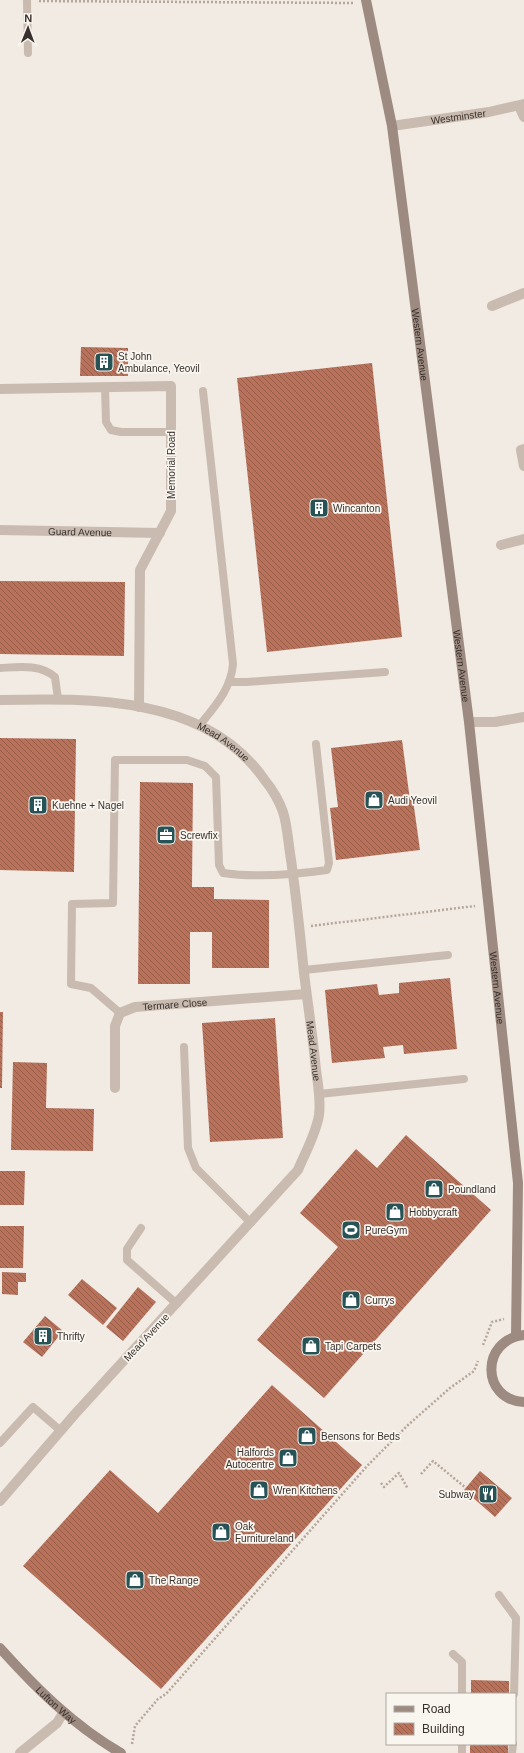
<svg xmlns="http://www.w3.org/2000/svg" width="524" height="1753" viewBox="0 0 524 1753" font-family="Helvetica,sans-serif">
  <style>
    .building { fill: url(#building-back-hatch) }
    .lines { fill: none; stroke-linecap: round; stroke-linejoin: round }
    .path { stroke: #b5a69a; stroke-width: 2.5; stroke-dasharray: 2 2; stroke-linecap: butt }
    .lane { stroke: #c9bbb0; stroke-width: 8 }
    .street { stroke: #c9bbb0; stroke-width: 10 }
    .secondary { stroke: #9d8b81; stroke-width: 10 }
    .labels { text-anchor: middle; stroke-width: 3.5; stroke-linejoin: round; paint-order: stroke }
    .street-label { font-size: 10px; fill: #39312d; stroke: #f9f5ef }
    .poi-label { font-size: 10px; fill: #39312d; stroke: #f9f5ef; text-anchor: start }
  </style>
  <defs>
    <pattern id="building-back-hatch" width="6" height="6" patternUnits="userSpaceOnUse"><rect width="6" height="6" fill="#b9715a"/><path d="M-1 5l2 2M0 0l6 6M5-1l2 2" fill="none" stroke="#975d4b"/></pattern>
  </defs>
  <rect width="100%" height="100%" fill="#f2ebe3"/>
  <g class="building">
    <path d="M81 347 128 348V376H80Z"/>
    <path d="M372 363 402 637 267 652 237 378Z"/>
    <path d="M0 581 125 582 124 656 0 654Z"/>
    <path d="M0 738 76 739 74 872 0 870Z"/>
    <path d="M402 740 410 800H413L420 850 336 860 330 808 338 807 331 748Z"/>
    <path d="M140 782 193 783 192 887H214V899L269 900V968H212V932H190V984H138Z"/>
    <path d="M450 978 457 1049 404 1054 403 1045 383 1047 385 1058 332 1063 325 990 377 984 379 995 399 993V983Z"/>
    <path d="M0 1012H3L2 1088H0Z"/>
    <path d="M275 1018 283 1138 210 1142 202 1023Z"/>
    <path d="M13 1062 47 1063 46 1108 94 1109 93 1151 11 1150Z"/>
    <path d="M406 1135 491 1210 324 1398 257 1340 338 1247 300 1213 356 1149 377 1168Z"/>
    <path d="M0 1171H25L24 1205H0Z"/>
    <path d="M0 1226H24L23 1268H0Z"/>
    <path d="M2 1272 26 1273V1282H18V1295L2 1294Z"/>
    <path d="M82 1279 117 1308 103 1325 68 1295Z"/>
    <path d="M138 1287 156 1302 123 1341 106 1327Z"/>
    <path d="M45 1316 63 1331 42 1357 23 1342Z"/>
    <path d="M272 1385 362 1465 161 1689 23 1566 110 1470 158 1513Z"/>
    <path d="M480 1471 512 1498 495 1517 464 1490Z"/>
    <path d="M471 1680 509 1681V1694H471Z"/>
    <rect x="470" y="1744" width="38" height="9"/>
  </g>
  <g class="lines">
    <g class="path">
      <path d="M39 1 354 3"/>
      <path d="M311 926 475 906"/>
      <path d="M483 1345 492 1322 504 1319"/>
      <path d="M421 1474 433 1461 466 1488"/>
      <path d="M381 1483 384 1487 399 1473 408 1489"/>
      <path d="M132 1744 135 1726 158 1699 166 1694 367 1466 408 1425 450 1388 474 1371 478 1361"/>
    </g>
    <g class="lane">
      <path d="M27 0 28 53"/>
      <path d="M105 388 106 422 111 430 121 432H171"/>
      <path d="M0 668C19 667 40 664 55 677L58 699"/>
      <path d="M229 682H247L385 672"/>
      <path d="M200 725C215 706 231 689 233 664L203 391"/>
      <path d="M304 970 448 955"/>
      <path d="M120 1013 91 988 71 984 72 904 113 903 115 760H187L205 766 216 777 219 865 223 873C258 878 292 875 327 870L329 863 316 744"/>
      <path d="M184 1047 188 1148 196 1168 251 1223"/>
      <path d="M319 1094 464 1079"/>
      <path d="M141 1228 127 1249V1260L177 1304"/>
      <path d="M0 1443 33 1407 61 1431"/>
      <path d="M499 1595 516 1618 514 1694"/>
      <path d="M453 1654 462 1662V1694"/>
      <path d="M462 1744V1753"/>
      <path d="M512 1753 513 1744"/>
    </g>
    <g class="street">
      <path d="M519 106 524 117"/>
      <path id="s1" d="M392 126 489 112 524 104"/>
      <path d="M492 306 524 293"/>
      <path d="M0 389 171 386V511L140 570 139 707"/>
      <path d="M524 449 521 450 524 466"/>
      <path id="s2" d="M0 530 160 533"/>
      <path d="M501 545 524 539"/>
      <path id="s3" d="M0 700C91 698 206 696 264 779 272 789 279 800 283 812 287 824 288 840 290 853 296 893 300 933 304 973 308 1006 313 1038 316 1070 318 1084 321 1100 319 1115 316 1134 305 1153 298 1170L75 1414 0 1501"/>
      <path d="M469 722H495L524 717"/>
      <path id="s4" d="M115 1088V1026L120 1013 135 1007 306 994"/>
      <path d="M20 1753 57 1723 63 1713"/>
    </g>
    <g class="secondary">
      <path id="s5" d="M366 0 392 126 469 722 518 1183 516 1336"/>
      <path d="M524 1335C480 1340 481 1400 524 1402"/>
      <path id="s6" d="M0 1648C36 1688 74 1726 121 1753"/>
    </g>
  </g>
  <defs>
    <g id="building-square" transform="scale(1)"><rect x="-9" y="-9" width="18" height="18" rx="4" fill="#275356" stroke="#f9f5ef"/><path d="M-4-6H4V6H1V3H-1V6H-4ZM-2.5-4.3h1.7v1.8h-1.7ZM.8-4.3h1.7v1.8H.8ZM-2.5-1h1.7V.8h-1.7ZM.8-1h1.7V.8H.8Z" fill="#fff"/></g>
    <g id="shop-square" transform="scale(1)"><rect x="-9" y="-9" width="18" height="18" rx="4" fill="#275356" stroke="#f9f5ef"/><path d="M-5-2.5h2.3a2.7 3.5 0 0 1 5.4 0H5L5.5 6h-11ZM-1.5-2.5h3a1.5 2.3 0 0 0-3 0Z" fill="#fff"/></g>
    <g id="office-square" transform="scale(1)"><rect x="-9" y="-9" width="18" height="18" rx="4" fill="#275356" stroke="#f9f5ef"/><path d="M-6-3h4V-5.5h4V-3h4V5H-6ZM-1-4.5V-3h2v-1.5ZM-6 0V1H6V0Z" fill="#fff"/></g>
    <g id="stadium-square" transform="scale(1)"><rect x="-9" y="-9" width="18" height="18" rx="4" fill="#275356" stroke="#f9f5ef"/><path d="M0-5a6.5 5 0 1 0 0 10a6.5 5 0 1 0 0-10ZM-3.5-1.8h7v3.6h-7Z" fill="#fff"/></g>
    <g id="restaurant-square" transform="scale(1)"><rect x="-9" y="-9" width="18" height="18" rx="4" fill="#275356" stroke="#f9f5ef"/><path d="M-5-6h1v4h1v-4h1v4h1v-4h1v5L-1.5 .5V6h-2V.5L-5-1ZM5-6V6H3V1.5H1.5Q1.5-4 5-6Z" fill="#fff"/></g>
  </defs>
  <g fill-rule="evenodd">
    <use href="#building-square" x="104" y="362"/>
    <use href="#building-square" x="319" y="508"/>
    <use href="#shop-square" x="374" y="800"/>
    <use href="#building-square" x="38" y="805"/>
    <use href="#office-square" x="166" y="835"/>
    <use href="#shop-square" x="434" y="1189"/>
    <use href="#shop-square" x="395" y="1212"/>
    <use href="#stadium-square" x="351" y="1230"/>
    <use href="#shop-square" x="351" y="1300"/>
    <use href="#building-square" x="43" y="1336"/>
    <use href="#shop-square" x="311" y="1346"/>
    <use href="#shop-square" x="307" y="1436"/>
    <use href="#shop-square" x="288" y="1458"/>
    <use href="#shop-square" x="259" y="1490"/>
    <use href="#restaurant-square" x="488" y="1494"/>
    <use href="#shop-square" x="221" y="1532"/>
    <use href="#shop-square" x="135" y="1580"/>
  </g>
  <g class="labels">
    <g class="street-label">
      <text dy="4" stroke="none"><textPath href="#s1" startOffset="67">Westminster</textPath></text>
      <text dy="4" stroke="none"><textPath href="#s5" startOffset="349">Western Avenue</textPath></text>
      <text transform="translate(171 465) rotate(-90)" y="4">Memorial Road</text>
      <text dy="4" stroke="none"><textPath href="#s2" startOffset="80">Guard Avenue</textPath></text>
      <text dy="4" stroke="none"><textPath href="#s5" startOffset="673">Western Avenue</textPath></text>
      <text dy="4" stroke="none"><textPath href="#s3" startOffset="232">Mead Avenue</textPath></text>
      <text dy="4" stroke="none"><textPath href="#s5" startOffset="997">Western Avenue</textPath></text>
      <text dy="4" stroke="none"><textPath href="#s4" startOffset="132">Termare Close</textPath></text>
      <text dy="4" stroke="none"><textPath href="#s3" startOffset="567">Mead Avenue</textPath></text>
      <text transform="translate(146 1337) rotate(-47)" y="4">Mead Avenue</text>
      <text dy="4" stroke="none"><textPath href="#s6" startOffset="80">Lufton Way</textPath></text>
    </g>
    <g class="poi-label">
      <text x="118" y="360">St John<tspan x="118" dy="12">Ambulance, Yeovil</tspan></text>
      <text x="333" y="512">Wincanton</text>
      <text x="388" y="804">Audi Yeovil</text>
      <text x="52" y="809">Kuehne + Nagel</text>
      <text x="180" y="839">Screwfix</text>
      <text x="448" y="1193">Poundland</text>
      <text x="409" y="1216">Hobbycraft</text>
      <text x="365" y="1234">PureGym</text>
      <text x="365" y="1304">Currys</text>
      <text x="57" y="1340">Thrifty</text>
      <text x="325" y="1350">Tapi Carpets</text>
      <text x="321" y="1440">Bensons for Beds</text>
      <text x="274" y="1456" text-anchor="end">Halfords<tspan x="274" dy="12">Autocentre</tspan></text>
      <text x="273" y="1494">Wren Kitchens</text>
      <text x="474" y="1498" text-anchor="end">Subway</text>
      <text x="235" y="1530">Oak<tspan x="235" dy="12">Furnitureland</tspan></text>
      <text x="149" y="1584">The Range</text>
    </g>
  </g>
  <rect x="386" y="1693" width="130" height="52" fill="#f9f5ef" stroke="#aca7a1"/>
  <rect x="394" y="1706" width="20" height="6" fill="#9d8b81" stroke="#aca7a1"/>
  <text x="422" y="1713" font-size="12" fill="#39312d">Road</text>
  <rect x="394" y="1723" width="20" height="12" fill="url(#building-back-hatch)" stroke="#aca7a1"/>
  <text x="422" y="1733" font-size="12" fill="#39312d">Building</text>
  <g transform="translate(28 28) rotate(1)" stroke="#f9f5ef" stroke-width="3" paint-order="stroke">
  <path d="M0-3L7 15L0 10L-7 15Z" fill="#39312d"/>
  <text y="-6" font-size="11" font-weight="bold" text-anchor="middle" fill="#39312d">N</text>
  </g>
</svg>
